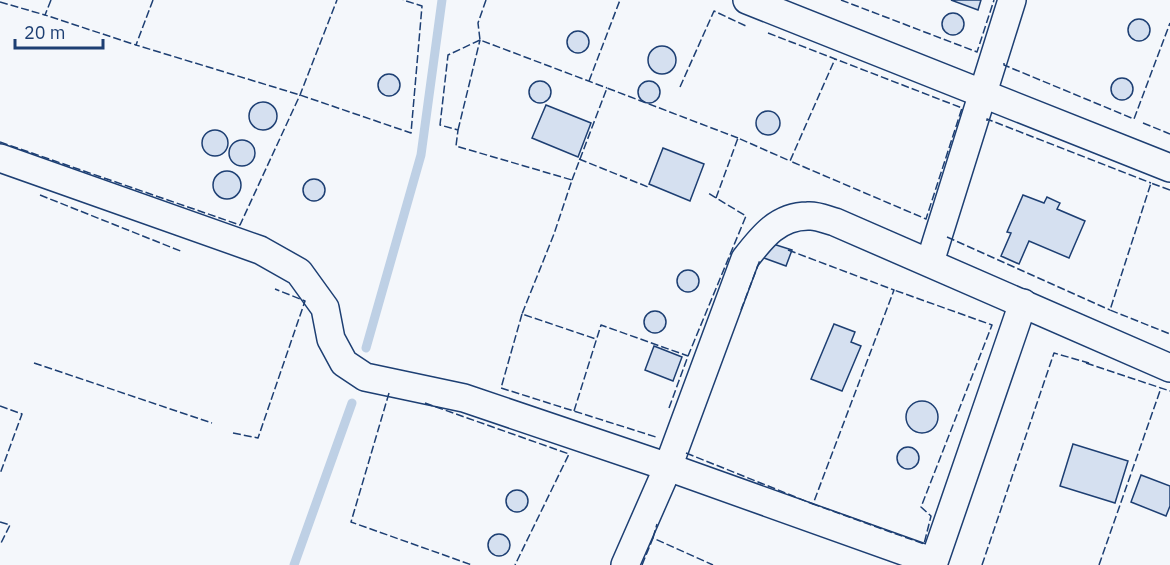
<svg xmlns="http://www.w3.org/2000/svg" width="1170" height="565" viewBox="0 0 1170 565" font-family="'IBM Plex Sans',sans-serif">
  <style>
    .lines { fill: none; stroke-linecap: round; stroke-linejoin: round }
    .stream { stroke: #bed0e5; stroke-width: 9 }
    .building { fill: #d5e0f0; stroke: #1d3f73; stroke-width: 1.5 }
    .street-casing { stroke: #1d3f73; stroke-width: 30 }
    .street { stroke: #f4f7fb; stroke-width: 27 }
    .fence { stroke: #1d3f73; stroke-width: 1.5; stroke-dasharray: 8 3; stroke-linecap: butt }
  </style>
  <rect width="100%" height="100%" fill="#f4f7fb"/>
  <g class="lines">
    <g class="stream">
      <path d="M366 348 421 155 442 0"/>
      <path d="M294 565 352 403"/>
    </g>
  </g>
  <g class="building">
    <path d="M951 0H981L978 10Z"/>
    <circle cx="953" cy="24" r="11"/>
    <circle cx="1139" cy="30" r="11"/>
    <circle cx="578" cy="42" r="11"/>
    <circle cx="662" cy="60" r="14"/>
    <circle cx="389" cy="85" r="11"/>
    <circle cx="1122" cy="89" r="11"/>
    <circle cx="649" cy="92" r="11"/>
    <circle cx="540" cy="92" r="11"/>
    <circle cx="263" cy="116" r="14"/>
    <path d="M546 105 591 123 578 157 532 138Z"/>
    <circle cx="768" cy="123" r="12"/>
    <circle cx="215" cy="143" r="13"/>
    <circle cx="242" cy="153" r="13"/>
    <path d="M663 148 704 164 690 201 649 184Z"/>
    <circle cx="227" cy="185" r="14"/>
    <circle cx="314" cy="190" r="11"/>
    <path d="M1023 195 1044 203 1047 197 1060 203 1057 209 1085 221 1069 258 1029 241 1019 264 1001 256 1011 233 1007 232Z"/>
    <path d="M770 243 792 250 786 266 764 258Z"/>
    <circle cx="688" cy="281" r="11"/>
    <circle cx="655" cy="322" r="11"/>
    <path d="M834 324 855 332 851 342 861 346 842 391 811 379Z"/>
    <path d="M654 346 682 357 673 381 645 370Z"/>
    <circle cx="922" cy="417" r="16"/>
    <path d="M1073 444 1128 461 1115 503 1060 486Z"/>
    <circle cx="908" cy="458" r="11"/>
    <path d="M1141 475 1170 486V506L1166 516 1131 502Z"/>
    <circle cx="517" cy="501" r="11"/>
    <circle cx="499" cy="545" r="11"/>
  </g>
  <g class="lines">
    <g class="street-casing">
      <g id="street">
        <path d="M747 0 1170 168"/>
        <path d="M0 158 260 250 299 272 325 308 331 339 344 363 365 377 464 398 668 467 934 562 1023 303"/>
        <path d="M930 262 1012 0"/>
        <path d="M625 565 668 467 745 259C762 237 778 216 808 216 817 215 827 220 835 222L1170 368"/>
      </g>
    </g>
    <use href="#street" class="street"/>
    <g class="fence">
      <path d="M51 0 45 15 136 45"/>
      <path d="M153 0 136 45 300 95 411 133 422 6 403 0"/>
      <path d="M486 0 478 23 480 40 607 88"/>
      <path d="M841 0 977 52 994 0"/>
      <path d="M0 2 45 15"/>
      <path d="M768 33 962 108 926 219 790 161 835 59"/>
      <path d="M480 40 448 55 440 125 458 130 456 146 572 180 554 234 522 314 596 339"/>
      <path d="M1004 63V65L1134 119 1170 23"/>
      <path d="M589 81 620 0"/>
      <path d="M680 87 714 11 748 27"/>
      <path d="M987 121V119L1151 183"/>
      <path d="M1143 123 1170 134"/>
      <path d="M458 130 480 40"/>
      <path d="M0 142 240 225 300 95 337 0"/>
      <path d="M579 159 648 187"/>
      <path d="M572 180 607 88 738 138"/>
      <path d="M1170 190 1151 183 1110 310 1170 334"/>
      <path d="M40 195 183 252"/>
      <path d="M716 198 738 138 790 161"/>
      <path d="M947 237 1110 310"/>
      <path d="M788 250 894 290 813 504 924 544 931 516 921 507 992 325 894 290"/>
      <path d="M741 310 760 260"/>
      <path d="M522 314 501 388 656 437"/>
      <path d="M34 363 212 423"/>
      <path d="M1086 363 1170 391"/>
      <path d="M389 393 351 522 472 565"/>
      <path d="M425 403 569 454 515 565"/>
      <path d="M0 406 22 414 0 474"/>
      <path d="M669 408 688 356 746 216 708 193"/>
      <path d="M574 411 601 325 688 356"/>
      <path d="M233 433 258 438 305 301 275 289"/>
      <path d="M686 453 813 504"/>
      <path d="M0 522 10 525 0 545"/>
      <path d="M653 538 657 524"/>
      <path d="M642 565 653 538 713 565"/>
      <path d="M982 565 1054 353 1089 363"/>
      <path d="M1099 565 1161 388"/>
    </g>
  </g>
  <path d="M15 39v9h88v-9" fill="none" stroke="#1d3f73" stroke-width="3"/>
  <text x="24" y="39" font-size="18" fill="#1d3f73" stroke="#f4f7fb" stroke-width="4.5" paint-order="stroke">20 m</text>
</svg>
